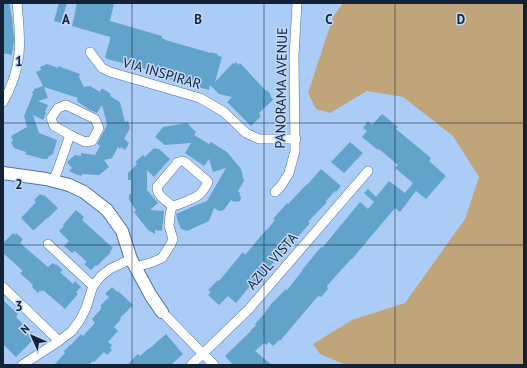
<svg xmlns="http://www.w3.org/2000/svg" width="527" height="368" viewBox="0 0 527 368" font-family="'PT Sans',sans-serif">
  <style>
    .green { fill: #c0a47a }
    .building { fill: #61a3ca }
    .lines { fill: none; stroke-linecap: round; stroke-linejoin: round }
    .street-casing { stroke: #4e72a4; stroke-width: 10 }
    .secondary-casing { stroke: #4e72a4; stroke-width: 14 }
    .street { stroke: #fff; stroke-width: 9 }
    .secondary { stroke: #fff; stroke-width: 12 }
    .grid { fill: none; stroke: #132237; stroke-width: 1; stroke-opacity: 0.55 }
    .labels { text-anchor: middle; stroke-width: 3; stroke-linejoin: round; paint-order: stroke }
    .street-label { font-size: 14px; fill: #132237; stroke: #c0d8fa }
    .grid-label { font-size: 13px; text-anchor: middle; font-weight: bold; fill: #132237; stroke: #c0d8fa; stroke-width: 3; stroke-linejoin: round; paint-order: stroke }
  </style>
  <rect width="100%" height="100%" fill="#acccf8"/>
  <path class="green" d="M343 3H524V365H346L320 354 313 344 352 320 405 303 465 219 479 177 453 136 403 97 367 91 330 113 316 109 308 93 333 17Z"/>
  <g class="building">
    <path d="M3 3H9L12 17 14 40 12 55 3 53Z"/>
    <path d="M59 3H67L61 23 54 21Z"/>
    <path d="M77 3H114L110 21 162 36V39H165V40L211 53V52L217 54V55L222 57 215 82 233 63 234 64 236 62 238 65 240 63 266 91 267 90 271 95H270L273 100 259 113 261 116 251 126 227 102 232 97 219 94 210 85 209 90 162 77 159 76 160 73 107 59 105 57 110 40V37L72 26Z"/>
    <path d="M47 64 58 68V66L80 74 79 77 84 87 90 86 100 92 101 89H103L111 94 110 96 120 102 125 122 128 121 130 128 124 139 129 143 125 150 121 147 120 149 118 147 112 158 104 160 109 167 99 175 82 174V176L75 174 69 171 72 168 67 162 75 155 81 156V153L95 155 100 146 97 144 104 131 107 124 102 105 97 113 90 110 78 102 77 100 78 98 44 87 48 98 38 101 48 105 45 112 46 113 43 120 33 115 39 133 57 140 53 154 48 157V159H43L25 154 26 152 14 148 11 142 13 141 11 136 27 127 24 116 33 94 32 92 34 91V89L43 86 36 72 41 70 40 67Z"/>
    <path d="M382 114 398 127 396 129 431 158 429 161 446 176 426 199 416 191 400 212 395 208 352 259H351L327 286 328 289 321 297 318 296 280 341 279 340 273 346 269 342 266 345 264 343 255 351 272 365H233L225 356 251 331V330L256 325 255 324 264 314 272 303 286 289 287 290 303 270H302L321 247 322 248 360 202 368 209 374 202 364 193 368 189 376 197 389 181 405 193 413 183 395 168 398 165 379 149 378 150 362 137 367 131 363 128 368 121 372 125Z"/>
    <path d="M187 123 196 132 194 135 209 144 211 142 227 152 241 169 244 181 238 191 240 193 239 194 240 195 241 198 240 201 237 202 235 201 234 202 231 200 224 210 219 211 214 208 209 221 187 231 181 229 178 222 176 214 190 208H189L207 201 226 168 213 172 209 159 204 166 185 153 191 143 165 145 155 137 163 127Z"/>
    <path d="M350 142 363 153 344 173 331 162Z"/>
    <path d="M154 148 159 149 170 159 154 177 147 170V190L158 203 150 210 164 211 162 231 155 230V234L148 230 134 212 136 210 129 200V195L131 193V180H128V173L137 164 135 162 143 155 145 157Z"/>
    <path d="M321 169 341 186 336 192 335 191 326 201 327 202 308 222 310 223 296 239 295 238 290 245 289 244 280 255 252 288 250 286 236 303 228 296 219 305 208 295 211 292 208 290 218 280 219 281 243 252 245 255 266 230H267L275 220 273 219 287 203 288 204 307 184V185Z"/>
    <path d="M40 194 43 196 44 195 58 208 48 218H47L34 230H33L21 218 33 205 36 202 34 200Z"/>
    <path d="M76 210 84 217 82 220 113 248 110 251 111 252 97 266 96 265 91 270 84 264 87 262 75 251 72 253 64 246 69 241 59 231 64 226 63 225Z"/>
    <path d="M13 233 15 235 16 233 23 239 20 243 48 267 53 263 55 265 56 264 63 270 60 272 73 284 75 281 81 287 76 292 78 294 65 309 43 290 42 292 40 290 38 293 32 287 33 285 20 273 23 271 3 253V243Z"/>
    <path d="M112 287 117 292 118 291 133 305 120 318 121 319 114 327 118 331 108 342 112 345 110 348 112 350 107 355 104 352 94 362 93 361 89 365H54L65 353 64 351 71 344V345L81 334 83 336 95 323 92 319 101 309H100L102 307 100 306 109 297 105 294Z"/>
    <path d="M3 300 18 314 16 317 36 337 16 357 3 344Z"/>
    <path d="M166 334 183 354 171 365H127L138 354 140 356 149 348V349Z"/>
  </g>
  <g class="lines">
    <g class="street-casing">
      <g id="street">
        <path d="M90 52 102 68 110 72 200 98 224 112 246 133 259 139H296"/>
        <path d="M3 102C23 67 21 42 17 3"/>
        <path d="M66 105 95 119 99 128 92 141 85 142 70 135 54 126 51 118 58 108Z"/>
        <path d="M182 161 185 162 206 180 208 182C206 186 203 191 200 194 196 198 178 205 172 206 166 200 157 196 157 187L178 162Z"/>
        <path d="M53 180 57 172 70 135"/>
        <path d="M275 192 281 186 289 173 295 151 294 56 297 3"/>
        <path d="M48 244 93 286"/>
        <path d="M136 267 153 262 162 258 171 244 173 239 169 226 170 215 172 206"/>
        <path d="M3 287 59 341"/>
        <path d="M162 312 214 365"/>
        <path d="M22 365 59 341 72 331 80 320 86 308 93 286 101 276 110 269 131 259"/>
        <path d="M191 365 249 309 368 171"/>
      </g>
    </g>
    <g class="secondary-casing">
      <path id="secondary" d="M3 173 46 179 69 185 84 192 107 210 122 231 131 259 151 296 162 312"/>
    </g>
    <use href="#street" class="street"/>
    <use href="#secondary" class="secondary"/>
  </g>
  <path class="grid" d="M132 3V365M264 3V365M395 3V365M3 123H524M3 245H524"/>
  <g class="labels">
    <g class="street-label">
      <text transform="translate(162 73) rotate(16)" y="5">VIA INSPIRAR</text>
      <text transform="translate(281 88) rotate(-89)" y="5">PANORAMA AVENUE</text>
      <text transform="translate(272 261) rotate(-49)" y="5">AZUL VISTA</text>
    </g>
  </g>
  <g class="grid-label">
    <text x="66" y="24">A</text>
    <text x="198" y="24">B</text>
    <text x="329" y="24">C</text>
    <text x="461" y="24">D</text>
    <text x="19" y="66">1</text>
    <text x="19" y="189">2</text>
    <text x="19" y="311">3</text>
  </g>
  <rect width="527" height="368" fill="none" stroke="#132237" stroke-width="8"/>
  <g transform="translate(32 336) rotate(315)" stroke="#c0d8fa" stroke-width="3" paint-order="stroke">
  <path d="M0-3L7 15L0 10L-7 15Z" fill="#132237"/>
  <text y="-6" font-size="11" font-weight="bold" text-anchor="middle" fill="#132237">N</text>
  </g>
</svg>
